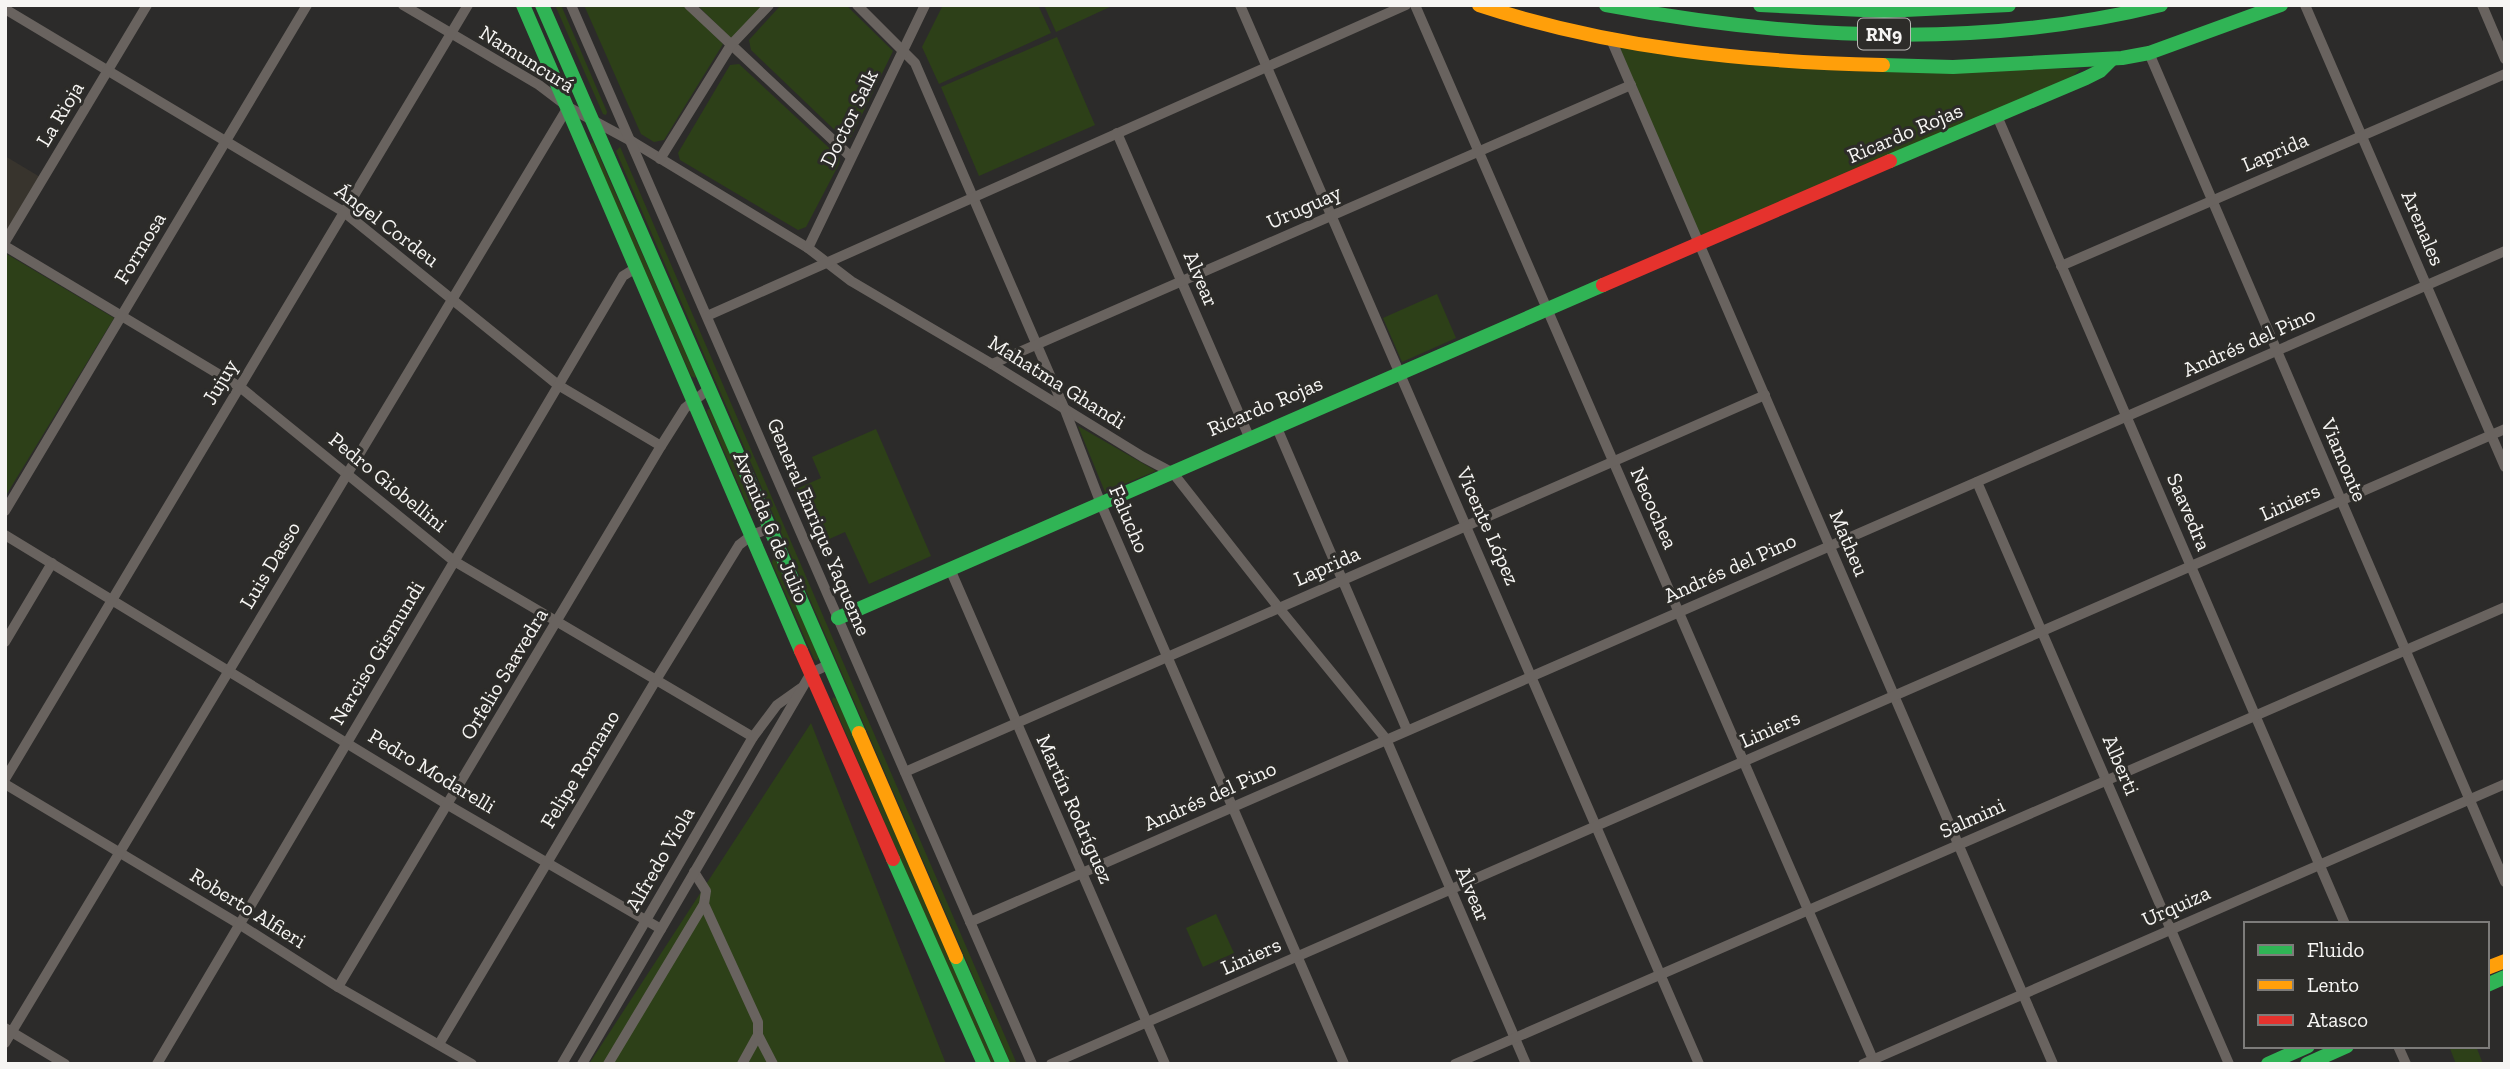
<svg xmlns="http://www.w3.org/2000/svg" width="2510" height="1069" viewBox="0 0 2510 1069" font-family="'Zilla Slab',serif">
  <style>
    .built { fill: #38342d }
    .green { fill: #2d4018 }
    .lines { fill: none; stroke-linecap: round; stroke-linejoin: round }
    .street { stroke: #69635f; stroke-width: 10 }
    .fast { stroke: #30b455; stroke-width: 14 }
    .slow { stroke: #ff9f0a; stroke-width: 14 }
    .jam { stroke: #e5322d; stroke-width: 14 }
    .labels { text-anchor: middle; stroke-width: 6; stroke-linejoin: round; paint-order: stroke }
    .shield { fill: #2d2c29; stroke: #bab9b6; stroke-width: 2 }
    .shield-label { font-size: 19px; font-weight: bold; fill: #f6f5f3 }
    .street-label { font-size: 21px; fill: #f6f5f3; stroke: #2d2c29 }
  </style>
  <rect width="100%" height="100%" fill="#2c2b2a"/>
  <path class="built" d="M5 156 40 177 5 236Z"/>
  <g class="green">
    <path d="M555 5H561L607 112 606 115 603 114Z"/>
    <path d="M584 5H683L723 44 664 140 654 142 641 134Z"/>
    <path d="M697 5H763L731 38Z"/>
    <path d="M781 5H846L893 51 851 137 844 139 751 50 749 40Z"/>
    <path d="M943 5H1038L1051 33 939 84 922 47Z"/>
    <path d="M1044 5H1114L1056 32Z"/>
    <path d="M1057 37 1095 125 979 176 941 87Z"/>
    <path d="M1610 37 1698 54 1953 67 2080 69 2073 76 1698 240Z"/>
    <path d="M739 64 840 158 839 164 806 227 798 230 680 160 678 153 730 65Z"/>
    <path d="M593 142 696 376 695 378 691 376 590 145Z"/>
    <path d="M620 147 621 149 1017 1064H1011L616 151Z"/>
    <path d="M5 253 114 318 5 497Z"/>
    <path d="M1437 294 1456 338 1402 362 1383 318Z"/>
    <path d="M708 409H710L754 507 752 510 749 509 707 412Z"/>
    <path d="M1078 426 1156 471 1105 492Z"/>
    <path d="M876 429 931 556 869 584 845 532 818 544 794 490 821 478 812 457Z"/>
    <path d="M773 559 777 561 819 657 817 661 814 659 772 563Z"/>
    <path d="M833 697 837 699 995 1064H989L832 701Z"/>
    <path d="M811 723 946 1064H589Z"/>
    <path d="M1216 914 1234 953 1203 967 1186 928Z"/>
    <path d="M2449 1046H2476L2483 1064H2456Z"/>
  </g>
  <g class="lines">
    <g class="street">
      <path d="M403 5 539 85 568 107 633 142 808 248 851 281 992 364 1143 457 1173 473 1279 608 1386 739 1526 1064"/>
      <path d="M571 5 1032 1064"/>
      <path d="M689 5 851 157"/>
      <path d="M857 5 915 63 1065 410 1101 504 1344 1064"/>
      <path d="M1240 5 1699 1064"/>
      <path d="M1415 5 1875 1064"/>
      <path d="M2305 5 2505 467"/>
      <path d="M2482 5 2505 59"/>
      <path d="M5 9 344 212 558 385 661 446"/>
      <path d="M1610 37 2053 1064"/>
      <path d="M2149 53 2505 882"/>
      <path d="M1997 116 2345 924"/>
      <path d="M1117 133 1250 439"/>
      <path d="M660 159 731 45 769 5"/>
      <path d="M5 242 147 5"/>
      <path d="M5 246 240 387 454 561 753 737"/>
      <path d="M808 248 925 5"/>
      <path d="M2061 266 2505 74"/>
      <path d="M707 316 1406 5"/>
      <path d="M992 364 1631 85"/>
      <path d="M1277 428 1407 730"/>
      <path d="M1977 482 2229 1064"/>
      <path d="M5 511 307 5"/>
      <path d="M5 535 448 805 661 929"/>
      <path d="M950 569 1165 1064"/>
      <path d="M5 642 52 563"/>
      <path d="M905 772 1765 395"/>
      <path d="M5 779 468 5"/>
      <path d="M5 784 239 924 338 987 472 1064"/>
      <path d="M694 872 706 891 704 904 758 1022V1035L773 1064"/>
      <path d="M970 922 2505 251"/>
      <path d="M338 987 661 446 685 408 710 388"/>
      <path d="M5 1028 65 1064"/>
      <path d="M5 1043 568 107"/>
      <path d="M439 1044 656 680 739 545 752 535 770 528"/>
      <path d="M2398 1046 2406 1064"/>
      <path d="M157 1064 623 276 636 268"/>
      <path d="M562 1064 753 737 777 705 801 688"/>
      <path d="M582 1064 811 673 830 664"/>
      <path d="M608 1064 704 904"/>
      <path d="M742 1064 758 1035"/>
      <path d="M1051 1064 2505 429"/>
      <path d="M1455 1064 2505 607"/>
      <path d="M1863 1064 2505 784"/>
    </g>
    <g class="fast">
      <path d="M523 5 801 651"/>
      <path d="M542 5 859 733"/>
      <path d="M1606 5C1787 39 1981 50 2161 5"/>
      <path d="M1760 5 1884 11 2009 5"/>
      <path d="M1883 65 1953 67 2122 58 2149 53 2281 5"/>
      <path d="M1890 161 2086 78 2100 71 2112 59"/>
      <path d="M838 618 1603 285"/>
      <path d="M893 859 984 1064"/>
      <path d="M956 957 1003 1064"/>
      <path d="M2487 985 2505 977"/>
      <path d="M2268 1064 2308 1046"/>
      <path d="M2307 1064 2347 1046"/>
    </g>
    <g class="slow">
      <path d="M1479 5C1609 48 1746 62 1883 65"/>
      <path d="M859 733 956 957"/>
      <path d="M2487 968 2505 961"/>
    </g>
    <g class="jam">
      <path d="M1603 285 1890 161"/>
      <path d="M801 651 893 859"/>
    </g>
  </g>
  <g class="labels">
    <rect class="shield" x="1858" y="18.5" width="52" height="31" rx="5"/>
    <g class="shield-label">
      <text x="1884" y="41">RN9</text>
    </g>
    <g class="street-label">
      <text transform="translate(527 59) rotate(32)" y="7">Namuncurá</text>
      <text transform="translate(60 114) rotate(-59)" y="7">La Rioja</text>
      <text transform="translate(849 118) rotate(-64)" y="7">Doctor Salk</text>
      <text transform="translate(1905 133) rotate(-23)" y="7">Ricardo Rojas</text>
      <text transform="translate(2275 152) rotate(-23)" y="7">Laprida</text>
      <text transform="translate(1304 207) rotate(-24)" y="7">Uruguay</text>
      <text transform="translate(387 225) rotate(37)" y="7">Ángel Cordeu</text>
      <text transform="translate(2423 228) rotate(67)" y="7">Arenales</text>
      <text transform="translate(140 248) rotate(-59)" y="7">Formosa</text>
      <text transform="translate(1201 279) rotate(67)" y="7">Alvear</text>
      <text transform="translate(2249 342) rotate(-24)" y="7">Andrés del Pino</text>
      <text transform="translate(220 382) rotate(-59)" y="7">Jujuy</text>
      <text transform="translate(1057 382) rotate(32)" y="7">Mahatma Ghandi</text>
      <text transform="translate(1265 406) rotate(-23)" y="7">Ricardo Rojas</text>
      <text transform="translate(2344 460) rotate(67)" y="7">Viamonte</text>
      <text transform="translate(388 482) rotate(39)" y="7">Pedro Giobellini</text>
      <text transform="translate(2290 502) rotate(-24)" y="7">Liniers</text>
      <text transform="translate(1654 508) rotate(66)" y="7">Necochea</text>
      <text transform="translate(2189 512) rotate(67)" y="7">Saavedra</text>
      <text transform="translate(1129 519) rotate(67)" y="7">Falucho</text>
      <text transform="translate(1488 526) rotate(66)" y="7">Vicente López</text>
      <text transform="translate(771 527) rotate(67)" y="7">Avenida 6 de Julio</text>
      <text transform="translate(819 527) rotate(67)" y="7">General Enrique Yaqueme</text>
      <text transform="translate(1849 543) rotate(67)" y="7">Matheu</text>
      <text transform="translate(270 565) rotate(-59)" y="7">Luis Dasso</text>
      <text transform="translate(1327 566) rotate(-24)" y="7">Laprida</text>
      <text transform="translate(1730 568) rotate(-24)" y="7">Andrés del Pino</text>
      <text transform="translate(377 653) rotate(-59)" y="7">Narciso Gismundi</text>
      <text transform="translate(504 674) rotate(-59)" y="7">Orfelio Saavedra</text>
      <text transform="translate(1770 729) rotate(-24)" y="7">Liniers</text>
      <text transform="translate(2121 765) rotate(67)" y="7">Alberti</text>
      <text transform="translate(580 769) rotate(-59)" y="7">Felipe Romano</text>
      <text transform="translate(432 771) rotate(31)" y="7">Pedro Modarelli</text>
      <text transform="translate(1210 796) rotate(-24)" y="7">Andrés del Pino</text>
      <text transform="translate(1075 809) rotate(66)" y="7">Martín Rodríguez</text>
      <text transform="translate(1972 818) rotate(-24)" y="7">Salmini</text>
      <text transform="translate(660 859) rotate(-60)" y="7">Alfredo Viola</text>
      <text transform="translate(1473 894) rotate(67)" y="7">Alvear</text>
      <text transform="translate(2176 906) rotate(-24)" y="7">Urquiza</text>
      <text transform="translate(248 908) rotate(32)" y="7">Roberto Alfieri</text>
      <text transform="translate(1251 956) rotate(-24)" y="7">Liniers</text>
    </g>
  </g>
  <rect width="2510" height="1069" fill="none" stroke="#f6f5f3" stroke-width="14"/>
  <rect x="2244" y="922" width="245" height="126" fill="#2d2c29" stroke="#7d7c7a" stroke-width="2"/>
  <rect x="2258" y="945" width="35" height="10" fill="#30b455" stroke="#7d7c7a" stroke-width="2"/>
  <text x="2307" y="957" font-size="21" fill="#f6f5f3">Fluido</text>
  <rect x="2258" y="980" width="35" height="10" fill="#ff9f0a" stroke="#7d7c7a" stroke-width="2"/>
  <text x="2307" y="992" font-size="21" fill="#f6f5f3">Lento</text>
  <rect x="2258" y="1015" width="35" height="10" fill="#e5322d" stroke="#7d7c7a" stroke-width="2"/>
  <text x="2307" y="1027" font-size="21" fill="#f6f5f3">Atasco</text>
</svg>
